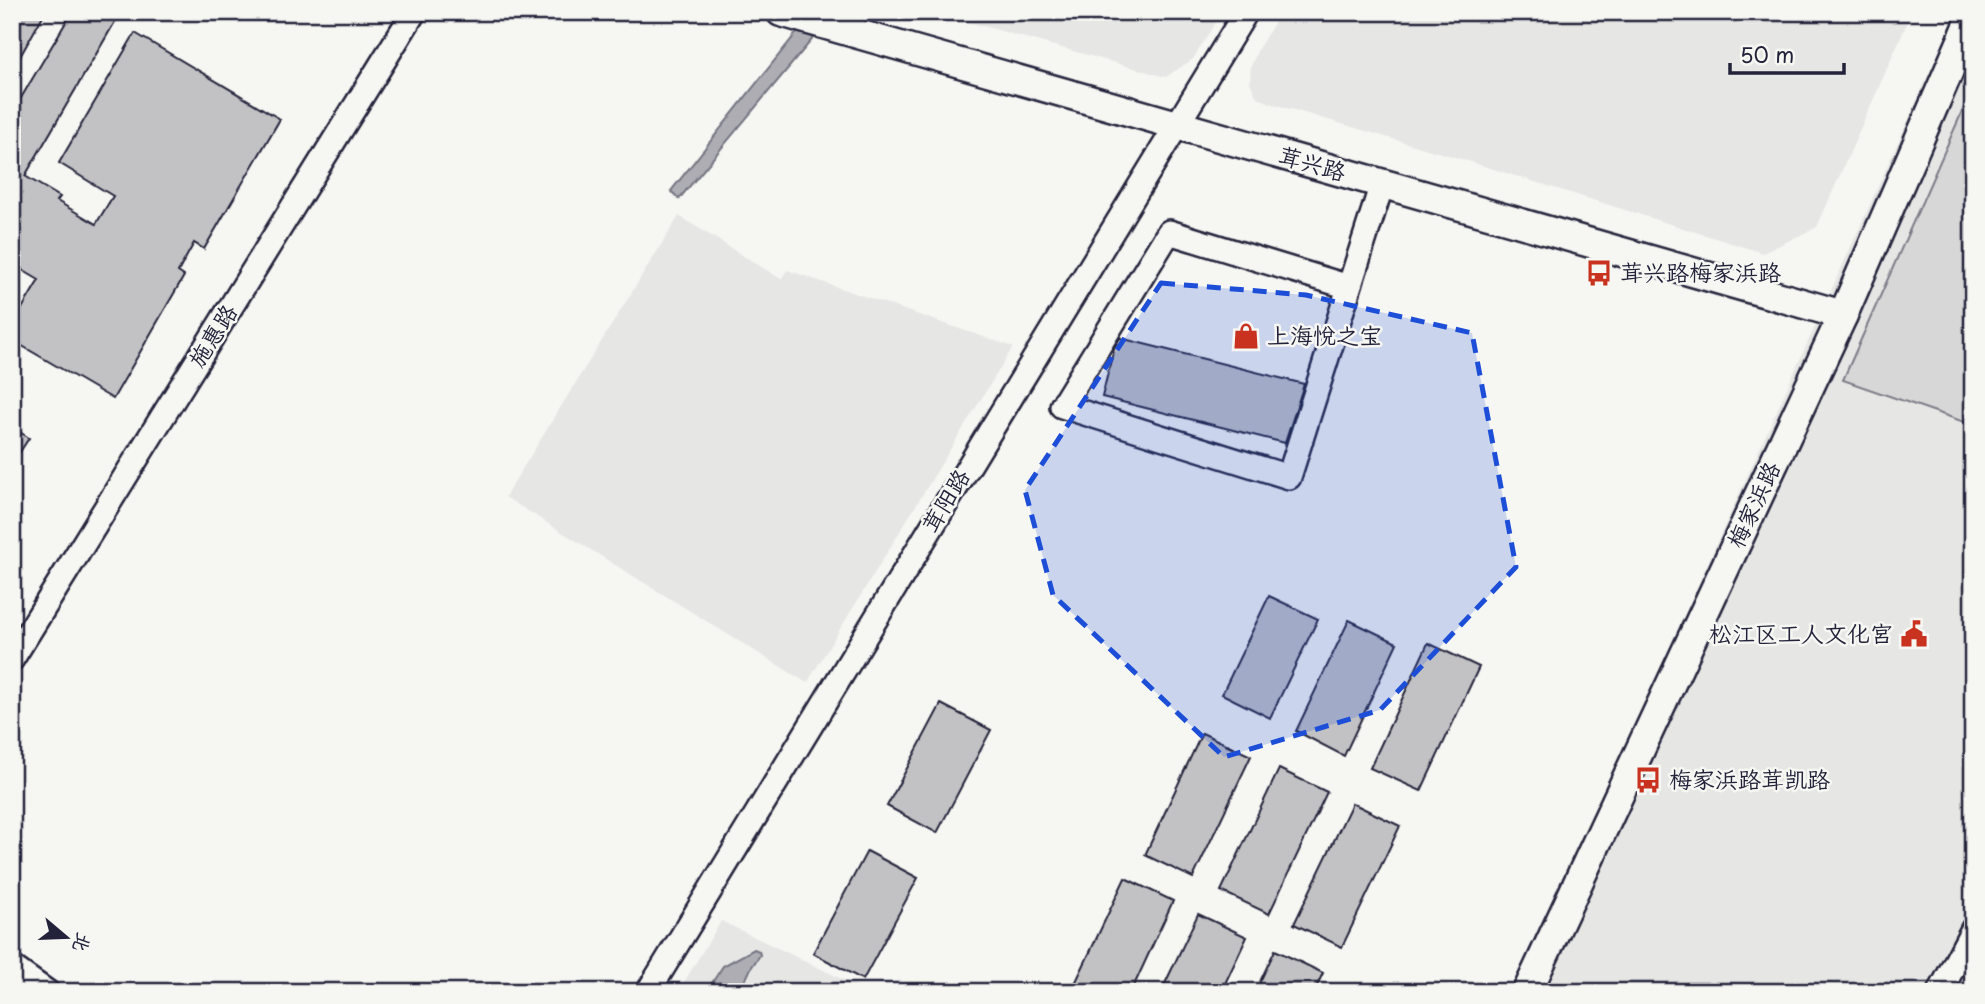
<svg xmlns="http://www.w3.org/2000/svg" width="1985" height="1004" viewBox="0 0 1985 1004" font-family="'Playpen Sans','LXGW WenKai TC',sans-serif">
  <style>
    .built { fill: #e6e6e4 }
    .green { fill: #d7d7d7; stroke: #7c7c89; stroke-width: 2 }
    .water { fill: #adadb3; stroke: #757583; stroke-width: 2 }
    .building { fill: #c2c2c4; stroke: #22223b; stroke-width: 2 }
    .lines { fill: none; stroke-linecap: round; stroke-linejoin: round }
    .minor-casing { stroke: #22223b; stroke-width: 28 }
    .major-casing { stroke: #22223b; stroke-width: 33 }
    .minor { stroke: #f6f6f2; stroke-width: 23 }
    .major { stroke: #f6f6f2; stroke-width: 28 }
    .marked { fill: #1d4ed8; fill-opacity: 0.2; stroke: #1d4ed8; stroke-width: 5; stroke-dasharray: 14 9; stroke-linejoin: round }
    .labels { text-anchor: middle; stroke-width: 5; stroke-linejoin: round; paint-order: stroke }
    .street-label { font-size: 23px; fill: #22223b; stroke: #f6f6f2 }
    .poi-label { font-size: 23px; fill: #22223b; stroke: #f6f6f2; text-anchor: start }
  </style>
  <rect width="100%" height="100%" fill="#f6f6f2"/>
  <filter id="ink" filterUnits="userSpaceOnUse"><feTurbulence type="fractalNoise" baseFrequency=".0143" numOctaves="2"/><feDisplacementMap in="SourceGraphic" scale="14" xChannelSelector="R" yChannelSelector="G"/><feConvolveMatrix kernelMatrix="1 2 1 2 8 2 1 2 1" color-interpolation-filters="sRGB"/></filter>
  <g filter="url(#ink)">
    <g class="built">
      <path d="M933 12H1222L1193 59 1166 77Z"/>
      <path d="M1281 12H1912L1817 227 1763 253 1458 158 1270 103 1256 96 1250 82 1251 66 1258 49Z"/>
      <path d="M1957 12H1973V992H1514Z"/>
      <path d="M679 216 781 279 787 270 1013 347 807 683 505 497Z"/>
      <path d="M721 921 869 992H678Z"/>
    </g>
    <path class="green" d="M1973 87V425L1843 380Z"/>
    <g class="water">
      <path d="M813 12H835L679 199 671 191Z"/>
      <path d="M754 949 759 951 760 955 751 968 740 992H706L723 966Z"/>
    </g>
    <g class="building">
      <path d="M12 12H45L12 71Z"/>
      <path d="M72 12H103L116 20 25 176 60 197 57 201 96 224 113 196 59 163 135 33 280 119 204 249 194 243 178 272 184 276 113 399 12 340V325L39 280 12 264V113Z"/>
      <path d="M1120 338 1304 384 1285 443 1102 397 1114 348Z"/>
      <path d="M12 427 29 438 12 464Z"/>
      <path d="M1269 596 1318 619 1270 718 1222 694Z"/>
      <path d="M1349 620 1397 643 1344 756 1296 731Z"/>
      <path d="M1428 643 1479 667 1421 791 1370 768Z"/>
      <path d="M941 704 991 730 937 833 887 806Z"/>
      <path d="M1202 733 1251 756 1193 878 1145 855Z"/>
      <path d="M1279 769 1327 792 1269 914 1221 891Z"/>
      <path d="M1352 803 1400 826 1342 947 1294 924Z"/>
      <path d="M867 851 918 878 863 980 813 953Z"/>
      <path d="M1125 878 1173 901 1131 992H1071Z"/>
      <path d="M1198 914 1247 937 1221 992H1161Z"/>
      <path d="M1275 950 1323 973 1314 992H1255Z"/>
    </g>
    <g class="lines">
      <g class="minor-casing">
        <g id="minor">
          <path d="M1349 287 1169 232 1062 406 1289 477 1382 184"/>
          <path d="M12 659 414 12"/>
          <path d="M12 967 47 992"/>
          <path d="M648 992 1246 12"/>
          <path d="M1940 992 1973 929"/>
        </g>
      </g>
      <g class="major-casing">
        <g id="major">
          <path d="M781 12 1843 315"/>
          <path d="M1527 992 1843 315 1973 15"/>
        </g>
      </g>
      <use href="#minor" class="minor"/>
      <use href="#major" class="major"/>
    </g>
  </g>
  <path class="marked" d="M1161 283 1306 295 1472 333 1516 567 1380 710 1224 757 1053 595 1025 490Z"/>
  <defs>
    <g id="bus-bare" transform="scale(2.1)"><path d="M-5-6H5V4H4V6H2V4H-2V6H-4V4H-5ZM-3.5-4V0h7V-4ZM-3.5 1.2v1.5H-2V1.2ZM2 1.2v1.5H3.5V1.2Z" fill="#c8321e" stroke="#f6f6f2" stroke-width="2.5" paint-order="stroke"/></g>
    <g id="shop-bare" transform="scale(2.1)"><path d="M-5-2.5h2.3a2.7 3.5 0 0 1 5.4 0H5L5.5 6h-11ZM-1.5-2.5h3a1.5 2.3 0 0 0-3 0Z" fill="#c8321e" stroke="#f6f6f2" stroke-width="2.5" paint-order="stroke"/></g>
    <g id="civic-bare" transform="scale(2.1)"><path d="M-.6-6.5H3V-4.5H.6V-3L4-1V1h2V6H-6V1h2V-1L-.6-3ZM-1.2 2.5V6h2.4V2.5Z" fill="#c8321e" stroke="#f6f6f2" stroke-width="2.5" paint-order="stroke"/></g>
  </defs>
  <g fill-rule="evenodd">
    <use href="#bus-bare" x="1599" y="273"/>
    <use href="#shop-bare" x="1246" y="336"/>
    <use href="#civic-bare" x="1914" y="634"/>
    <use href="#bus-bare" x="1648" y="780"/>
  </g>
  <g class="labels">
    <g class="street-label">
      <text transform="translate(1312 164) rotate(16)" y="8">茸兴路</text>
      <text transform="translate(213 336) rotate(-58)" y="8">施惠路</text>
      <text transform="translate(946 501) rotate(-59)" y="8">茸阳路</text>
      <text transform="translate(1754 505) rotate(-65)" y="8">梅家浜路</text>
    </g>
    <g class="poi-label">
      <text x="1620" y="281">茸兴路梅家浜路</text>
      <text x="1267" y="344">上海悦之宝</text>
      <text x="1893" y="642" text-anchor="end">松江区工人文化宫</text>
      <text x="1669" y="788">梅家浜路茸凯路</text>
    </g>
  </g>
  <rect width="1985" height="1004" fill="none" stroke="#f6f6f2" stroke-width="42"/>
  <rect x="21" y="21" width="1943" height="962" fill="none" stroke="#22223b" stroke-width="2.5" filter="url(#ink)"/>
  <g transform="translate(66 937) rotate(109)" stroke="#f6f6f2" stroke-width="5" paint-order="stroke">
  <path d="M0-5L12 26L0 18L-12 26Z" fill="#22223b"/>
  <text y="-10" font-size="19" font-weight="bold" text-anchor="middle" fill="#22223b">北</text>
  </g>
  <path d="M1730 63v10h114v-10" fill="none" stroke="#22223b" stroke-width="3.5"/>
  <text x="1740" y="63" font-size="21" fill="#22223b" stroke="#f6f6f2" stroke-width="5" paint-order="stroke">50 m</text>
</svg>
